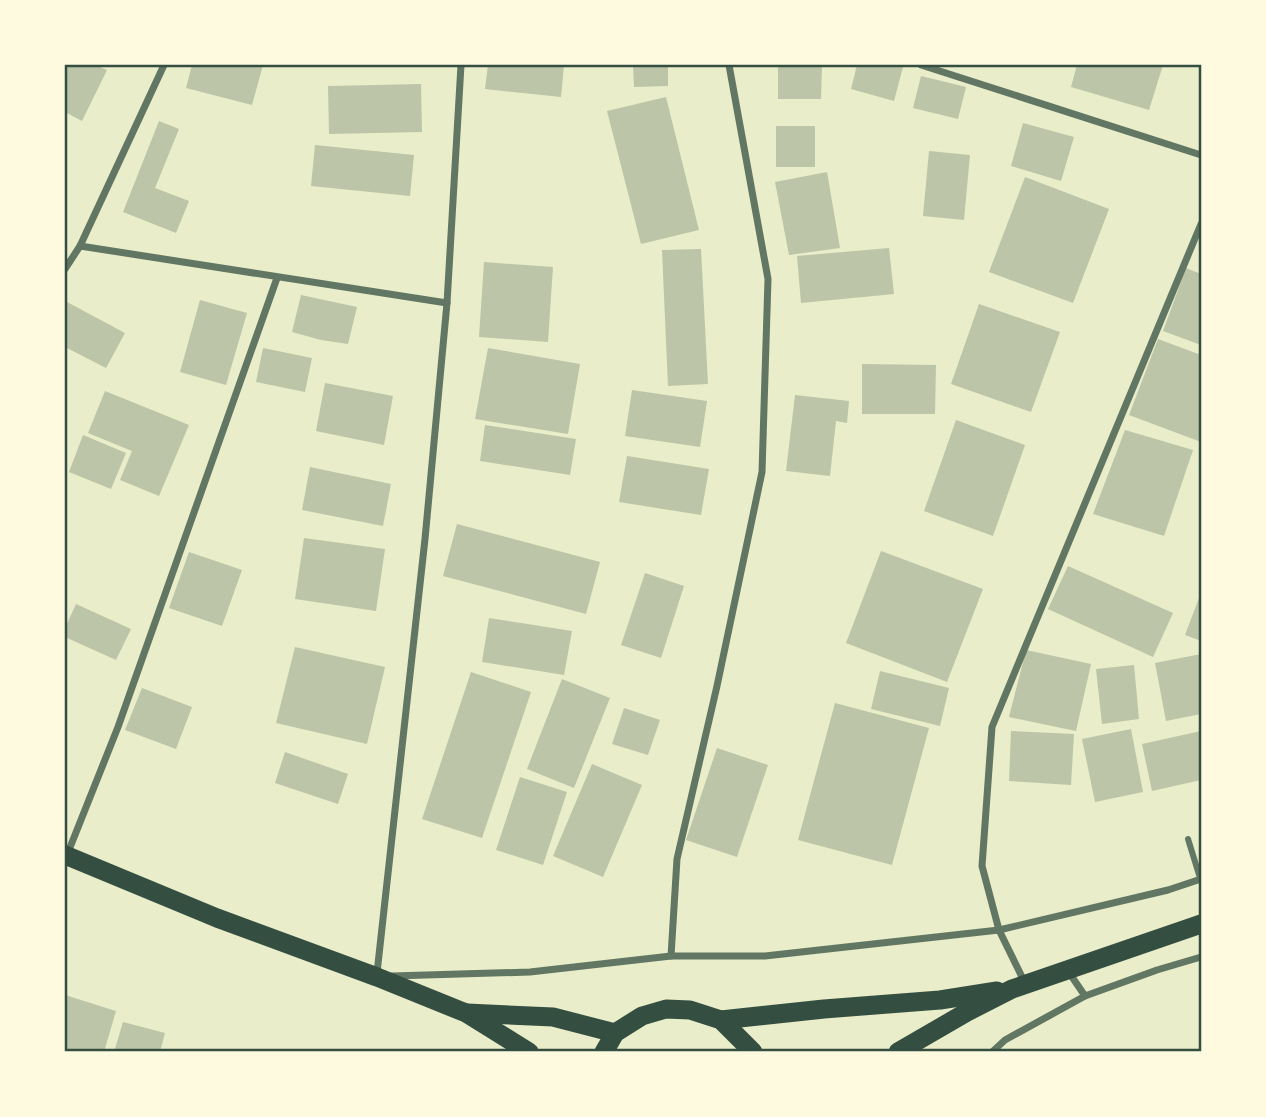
<svg xmlns="http://www.w3.org/2000/svg" width="1266" height="1117" viewBox="0 0 1266 1117" font-family="'Roboto Condensed',sans-serif">
  <style>
    .building { fill: #bcc5a7 }
    .lines { fill: none; stroke-linecap: round; stroke-linejoin: round }
    .pedestrian { stroke: #617663; stroke-width: 6 }
    .minor { stroke: #617663; stroke-width: 7 }
    .trunk { stroke: #344e41; stroke-width: 19 }
    .neatline { fill: none; stroke: #344e41; stroke-width: 2.5 }
  </style>
  <rect width="100%" height="100%" fill="#e9edc9"/>
  <g class="building">
    <path d="M65 65H96L107 70 82 121 65 112Z"/>
    <path d="M192 65H263L252 105 186 88Z"/>
    <path d="M488 65H564L561 97 485 89Z"/>
    <path d="M633 65H668V86L634 87Z"/>
    <path d="M778 65H822L821 99H778Z"/>
    <path d="M857 65H896L903 67 894 101 851 89Z"/>
    <path d="M1077 65H1163L1149 110 1071 87Z"/>
    <path d="M921 76 966 87 958 119 913 108Z"/>
    <path d="M421 84 422 132 329 134 328 86Z"/>
    <path d="M666 97 699 230 641 244 607 111Z"/>
    <path d="M159 121 179 129 155 188 189 201 176 233 123 212Z"/>
    <path d="M1023 123 1074 137 1061 181 1011 166Z"/>
    <rect x="776" y="126" width="39" height="41"/>
    <path d="M315 145 414 155 410 196 311 186Z"/>
    <path d="M929 151 970 155 964 220 923 216Z"/>
    <path d="M827 172 840 248 789 255 775 182Z"/>
    <path d="M1025 177 1109 209 1073 303 989 272Z"/>
    <path d="M889 248 894 294 801 303 797 256Z"/>
    <path d="M701 249 708 384 668 386 662 250Z"/>
    <path d="M484 262 553 267 548 342 479 337Z"/>
    <path d="M1186 268 1201 274V345L1163 331Z"/>
    <path d="M301 295 357 307 348 344 321 340 292 332Z"/>
    <path d="M200 300 247 313 226 385 180 372Z"/>
    <path d="M67 302 125 333 106 368 65 347V307Z"/>
    <path d="M979 304 1060 332 1031 412 951 384Z"/>
    <path d="M1158 339 1201 355V442L1129 415Z"/>
    <path d="M263 348 312 358 305 392 256 382Z"/>
    <path d="M488 348 580 364 568 434 475 419Z"/>
    <path d="M862 364 936 365 935 414H862Z"/>
    <path d="M325 383 393 396 384 445 316 431Z"/>
    <path d="M632 390 707 401 700 447 625 436Z"/>
    <path d="M105 391 189 425 159 496 120 480 132 451 88 433Z"/>
    <path d="M795 395 849 401 847 423 836 421 830 476 786 471Z"/>
    <path d="M956 420 1025 445 993 536 924 511Z"/>
    <path d="M485 425 576 439 570 475 480 461Z"/>
    <path d="M1125 430 1193 450 1164 536 1093 514Z"/>
    <path d="M83 435 126 453 111 489 69 472Z"/>
    <path d="M627 456 709 469 701 515 619 502Z"/>
    <path d="M310 467 391 484 383 526 302 510Z"/>
    <path d="M457 524 600 562 586 614 443 576Z"/>
    <path d="M304 538 385 549 376 611 295 599Z"/>
    <path d="M881 551 983 589 947 682 846 643Z"/>
    <path d="M189 552 242 570 222 626 169 608Z"/>
    <path d="M1068 566 1173 613 1153 657 1048 609Z"/>
    <path d="M645 573 684 586 661 658 621 645Z"/>
    <path d="M1199 598H1201V641L1185 635Z"/>
    <path d="M76 604 131 629 116 660 65 637V628Z"/>
    <path d="M489 618 572 631 564 675 482 662Z"/>
    <path d="M295 647 385 667 367 744 276 723Z"/>
    <path d="M1026 650 1091 664 1076 731 1009 717Z"/>
    <path d="M1201 654V714L1166 721 1155 663Z"/>
    <path d="M1134 665 1139 719 1102 724 1096 669Z"/>
    <path d="M880 671 949 688 940 726 871 709Z"/>
    <path d="M471 672 531 692 482 838 422 819Z"/>
    <path d="M562 679 610 698 574 788 527 769Z"/>
    <path d="M142 688 192 707 176 749 125 730Z"/>
    <path d="M835 703 929 728 892 865 798 840Z"/>
    <path d="M624 708 660 720 648 755 612 744Z"/>
    <path d="M1131 729 1143 792 1095 802 1082 739Z"/>
    <path d="M1011 731 1074 734 1071 785 1009 781Z"/>
    <path d="M1201 731V780L1152 791 1142 744Z"/>
    <path d="M717 748 768 765 737 857 686 840Z"/>
    <path d="M285 752 348 774 338 804 275 783Z"/>
    <path d="M592 764 642 785 603 877 553 856Z"/>
    <path d="M520 777 567 792 543 865 496 850Z"/>
    <path d="M65 995 116 1011 104 1052H65Z"/>
    <path d="M123 1022 165 1033 160 1052H114Z"/>
  </g>
  <g class="lines">
    <path class="pedestrian" d="M1188 839 1201 881"/>
    <g class="minor">
      <path d="M921 65 1201 155"/>
      <path d="M80 246 447 303"/>
      <path d="M65 269 80 246 164 65"/>
      <path d="M67 855 118 727 277 278"/>
      <path d="M671 956 677 859 717 686 762 472 768 279 729 65"/>
      <path d="M1068 971 1085 996 1157 970 1201 957"/>
      <path d="M377 973 425 539 447 303 461 65"/>
      <path d="M392 976 530 972 671 956H765L999 930 1168 890 1201 879"/>
      <path d="M1024 981 999 930 982 866 992 727 1201 224"/>
      <path d="M992 1052 1005 1040 1085 996"/>
    </g>
    <g class="trunk">
      <path d="M65 855 217 918 377 977 466 1013 529 1052"/>
      <path d="M467 1013 553 1017 615 1033"/>
      <path d="M721 1020 824 1009 940 1000 997 991"/>
      <path d="M604 1052 615 1033 642 1016 666 1009 690 1010 721 1020 753 1052"/>
      <path d="M898 1052 967 1012 1012 989 1201 924"/>
    </g>
  </g>
  <rect width="1266" height="1117" fill="none" stroke="#fefae0" stroke-width="133"/>
  <rect x="66" y="66" width="1134" height="984" class="neatline"/>
</svg>
